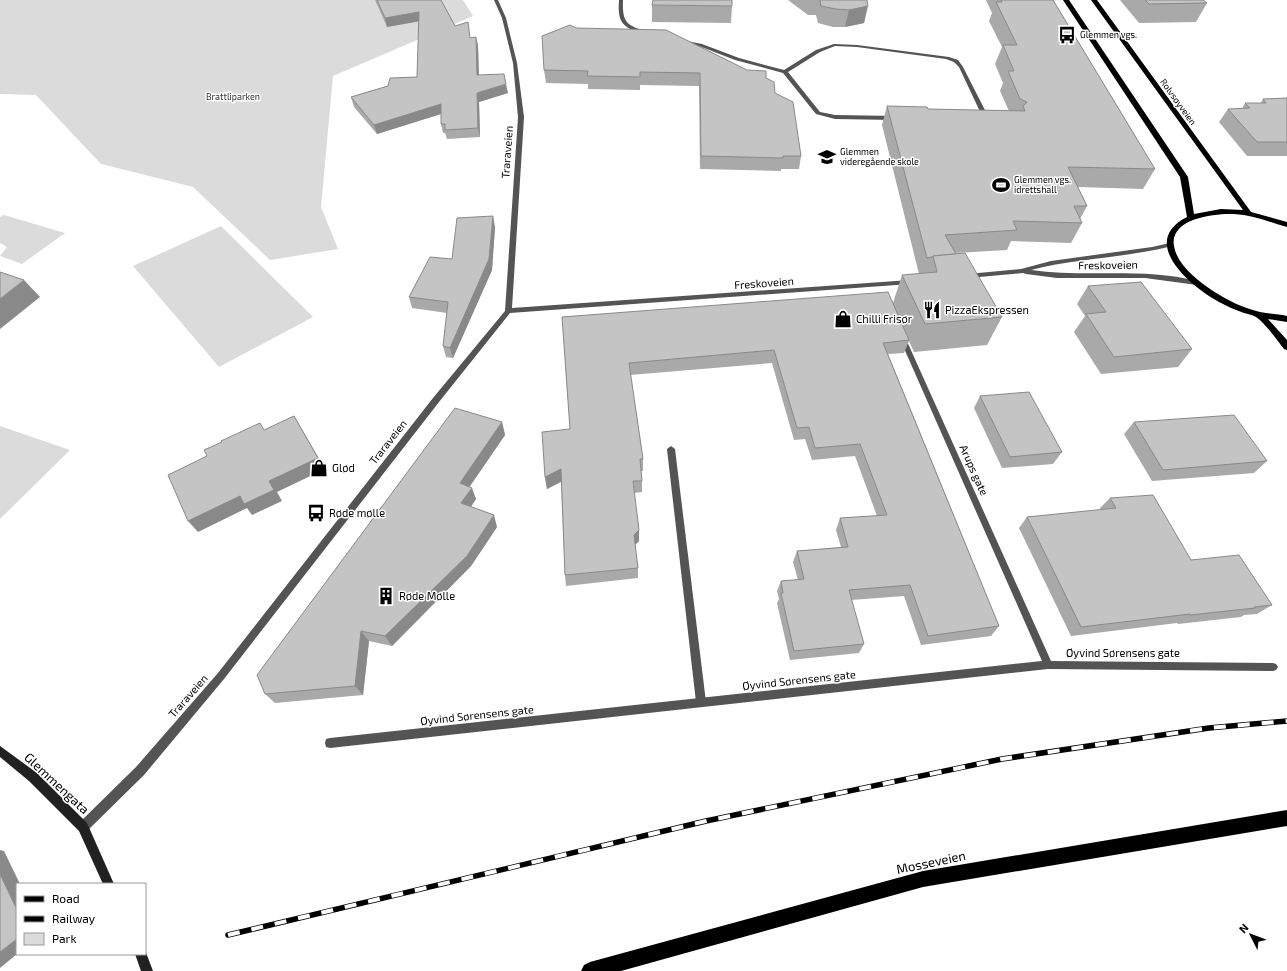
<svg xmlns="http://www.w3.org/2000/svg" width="1287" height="971" viewBox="0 0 1287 971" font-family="'Exo 2',sans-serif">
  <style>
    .green { fill: #dbdbdb }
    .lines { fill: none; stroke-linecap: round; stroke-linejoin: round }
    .lane { fill: #545454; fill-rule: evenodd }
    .street { fill: #545454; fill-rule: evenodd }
    .secondary { fill: #212121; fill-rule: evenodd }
    .primary { fill: #000; fill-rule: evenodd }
    .highway { fill: #000; fill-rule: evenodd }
    .rail-casing { stroke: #000; stroke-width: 5.5 }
    .rail { stroke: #fff; stroke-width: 4; stroke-dasharray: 12; stroke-linecap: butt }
    .wall { fill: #a9a9a9 }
    .shaded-wall { fill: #898989 }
    .building { fill: #c4c4c4; stroke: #898989 }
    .labels { text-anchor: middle; stroke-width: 3; stroke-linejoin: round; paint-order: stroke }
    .far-poi-label { font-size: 9px; fill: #000; stroke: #fff; text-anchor: start }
    .far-park-label { font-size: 9px; fill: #323232; stroke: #fff }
    .far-street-label { font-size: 9px; fill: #000; stroke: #fff }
    .street-label { font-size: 11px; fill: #000; stroke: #fff }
    .poi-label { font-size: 11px; fill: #000; stroke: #fff; text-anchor: start }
    .near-street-label { font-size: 13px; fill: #000; stroke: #fff }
  </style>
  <rect width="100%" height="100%" fill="#fff"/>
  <g class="green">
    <path d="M0 0H463L473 16 333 76 321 207 338 249 270 260 193 187 101 164 36 95 0 94Z"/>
    <path d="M4 215 65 233 22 264 0 256 7 247 0 243V217Z"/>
    <path d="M221 226 313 317 219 367 133 266Z"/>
    <path d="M0 426 70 450 0 519Z"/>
  </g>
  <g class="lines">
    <g class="lane">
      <path d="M619 0H623C622 23 627 26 649 32V34C644 34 640 33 636 31 619 26 618 16 619 0Z"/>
      <path d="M681 40 702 44 739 58 784 70 816 50 834 44 857 45 949 57 958 60 963 67 989 118 986 120 983 118 959 67 954 62 946 59 857 47 835 46 820 52 788 72 820 112 835 115 895 116 898 118 895 120 835 119 816 114 783 73 735 60 699 46 679 42V41Z"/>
      <path d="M671 446 675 449 706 702 704 705 701 707 698 705 696 702 667 449Z"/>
    </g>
    <g class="street">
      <path d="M494 0H498L506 18 517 63 524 117 512 308 910 280 913 282 910 284 510 313 439 402 224 679 144 775 87 831 83 832 79 831 78 827 79 823 136 767 218 673 433 398 505 311 518 117 513 63 502 18Z"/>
      <path d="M1170 243 1172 244V246C1126 258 1077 258 1031 270 1086 278 1142 267 1197 281V285L1145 278H1057L1026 274 1023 273 968 278 965 276 968 274 1021 269 1051 261 1152 247Z"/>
      <path d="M900 335H902L905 337 1051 661 1273 663 1276 664 1278 667 1276 670 1273 671 1048 669 330 748 326 747 325 743 326 739 330 738 1042 661 899 337Z"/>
    </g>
    <g class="secondary">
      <path d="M0 746 37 773 87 823 114 884H103L79 831 29 781 0 757Z"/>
      <path d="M145 950 153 971H141L135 954H145Z"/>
    </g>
    <path class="primary" d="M1063 0H1069L1188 177 1194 214 1221 209 1243 210 1091 0H1097L1251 212 1287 222V227C1269 222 1253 215 1234 214 1216 213 1169 218 1174 246 1177 265 1198 281 1213 291 1227 300 1243 308 1260 312 1269 314 1278 314 1287 316V322L1268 319 1287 340V350L1284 349C1278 341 1264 322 1256 317 1253 315 1248 314 1244 313 1235 310 1227 306 1219 302 1190 286 1138 242 1187 217L1180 177Z"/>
    <path class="highway" d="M1287 810V826L923 887 621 971H581L584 965 590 962 923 871Z"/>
    <g class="rail-casing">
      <path id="rail" d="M228 935 706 821 1002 759 1209 728 1287 721"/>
    </g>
    <use href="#rail" class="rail"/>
  </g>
  <g class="wall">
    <path d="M375 0H441L455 26 470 38 476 37 478 46 479 75 508 93 479 102 480 137 447 139 445 133H443L441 124V114L377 134 354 107 351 97 417 77 419 21 387 27Z"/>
    <path d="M788 0H867L864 23 845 27H833L818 23 816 15H808Z"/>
    <path d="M986 0H1053L1155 169 1143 189 1078 187 1087 206 1080 219 1082 223 1071 243 1011 241 1007 250 956 253 1002 317 987 345 914 352 909 341 904 353 888 354 999 626 991 636 921 645 904 596 851 600 864 644 859 653 790 660 777 603 779 599 777 591 781 581 798 580 793 562 797 551 841 547 836 530 840 518 877 516 855 456 812 460 805 439 794 440 772 363 630 375 643 459V471H641L642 481V492L634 493 639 530V541L635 545 638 568V578L566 586 565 575 561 482 547 489 545 477 570 429 562 317 893 303 902 275 919 274 882 125 887 106 928 109 1009 111 1000 91 1003 83 995 64 1002 47 989 21 992 13Z"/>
    <path d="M1120 0H1203L1207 3 1196 22 1139 23Z"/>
    <path d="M652 5 732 6 731 23 652 22Z"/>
    <path d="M576 28 747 70 766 78 775 93 801 156 799 169H781V171L700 169 699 86 640 85V90L588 89V84L546 83 544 70Z"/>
    <path d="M1287 98V156H1247L1219 122 1228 109H1242L1245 103H1261L1263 99Z"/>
    <path d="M495 227 492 270 453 358 446 357 443 346 447 313 412 308 409 297 452 259Z"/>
    <path d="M1088 286 1192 349 1178 367 1101 374 1074 332 1085 316 1077 304Z"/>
    <path d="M980 396 1062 452 1053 464 1002 468 974 408Z"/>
    <path d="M502 422 505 435 469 487 476 499 471 507 497 527 471 566 392 646 369 641 363 695 275 703 265 694Z"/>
    <path d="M1134 422 1267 461 1254 473 1152 481 1124 434Z"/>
    <path d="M1110 498 1191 560 1272 605 1257 614 1244 615 1241 617 1178 624 1177 623 1071 636 1019 528 1027 517 1101 510 1100 508Z"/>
  </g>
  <g class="shaded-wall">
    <path d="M868 6 864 23 845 27 849 10Z"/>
    <path d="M419 12 421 21 387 27 385 18Z"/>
    <path d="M476 37 478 46 479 84 477 75Z"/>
    <path d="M506 84 508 93 479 102 480 137 478 128 477 93Z"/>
    <path d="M441 104 444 113 377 134 374 125Z"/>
    <path d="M493 216 495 227 492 270 453 358 450 348Z"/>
    <path d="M24 280 40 297 0 329V299Z"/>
    <path d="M294 416 325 469 277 492 282 501 252 515 247 508 198 532 188 521Z"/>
    <path d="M502 422 505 435 464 495 460 483Z"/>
    <path d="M561 469 562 481 547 489 545 477Z"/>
    <path d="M472 488 476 499 465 515 461 503Z"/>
    <path d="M494 515 497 527 471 566 392 646 385 636Z"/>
    <path d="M639 530V541L634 546V535Z"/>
    <path d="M361 631 369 641 363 695 355 686Z"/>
    <path d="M0 850 4 851 20 884H17V910L0 874Z"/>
    <path d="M17 939V954L0 968V952Z"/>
  </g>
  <g class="building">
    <path d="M377 0H441L455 26 468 22 470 38 476 37 477 75 504 74 506 84 477 93 478 128 445 130V124H441V104L374 125 351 97 388 86 390 78 417 77 419 12 385 18Z"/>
    <path d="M653 0H732V6L652 5Z"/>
    <path d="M820 0H867L868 6 849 10 836 9 821 6Z"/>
    <path d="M1001 0H1053L1155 169 1068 167 1087 206H1074L1082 223 1013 221 1017 230 945 235 956 254 933 256 932 257 927 258 887 106 927 107 928 109 1025 111 1023 106 1027 102 1020 99 1008 71H1014L1003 45H1017L996 2H1002Z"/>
    <path d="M1145 0H1203L1207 3 1149 4Z"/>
    <path d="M570 25 576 28 666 30 747 70 766 71V78L774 82 775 93 793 102 801 156H783V158L701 156 700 73 640 72V77L587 76 588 71 544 70 542 36Z"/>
    <path d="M1287 98V142H1257L1228 109 1250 108 1245 103H1266L1263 99Z"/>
    <path d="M493 216 489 259 450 348 443 346 448 302 409 297 430 257 452 259 457 218Z"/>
    <path d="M965 253 1002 317 925 324 902 275 937 272 933 256Z"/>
    <path d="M0 272 24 280 0 299Z"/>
    <path d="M1141 282 1192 349 1114 357 1086 314 1106 312 1088 286Z"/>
    <path d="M888 292 909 340 883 343 999 626 928 636 910 585 849 590 864 644 794 651 781 593H783L781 581 804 579 797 551 848 547 840 518 887 515 860 444 815 448 809 427 797 428 774 350 629 363 643 459H640L642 481H633L639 530 634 535 638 568 565 575 561 469 545 477 542 432 570 429 562 317Z"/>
    <path d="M1029 392 1062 452 1010 457 980 396Z"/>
    <path d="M455 408 502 422 460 483 472 488 461 503 494 515 467 556 385 636 361 631 355 686 265 694 257 675Z"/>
    <path d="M1234 415 1267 461 1163 470 1134 422Z"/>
    <path d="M294 416 318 458 269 481 274 490 244 504 240 496 188 521 168 475 207 456 204 450 222 442 221 441 260 423 264 430Z"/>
    <path d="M1153 495 1191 560 1239 555 1272 605 1254 607 1255 608 1190 615V614L1081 627 1027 517 1116 508 1110 498Z"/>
    <path d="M0 874 17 910V939L0 952Z"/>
  </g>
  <defs>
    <g id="bus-bare" transform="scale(1.38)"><path d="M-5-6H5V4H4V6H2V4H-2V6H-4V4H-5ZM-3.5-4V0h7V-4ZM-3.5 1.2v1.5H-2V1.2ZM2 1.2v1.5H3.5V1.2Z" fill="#000" stroke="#fff" stroke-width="2.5" paint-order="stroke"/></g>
    <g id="school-bare" transform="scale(1.38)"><path d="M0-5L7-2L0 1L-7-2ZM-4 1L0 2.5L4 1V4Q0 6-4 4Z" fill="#000" stroke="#fff" stroke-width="2.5" paint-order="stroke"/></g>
    <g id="stadium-bare" transform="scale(1.38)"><path d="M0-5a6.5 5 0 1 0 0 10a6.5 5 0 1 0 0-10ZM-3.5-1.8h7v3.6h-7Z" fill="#000" stroke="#fff" stroke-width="2.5" paint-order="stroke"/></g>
    <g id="restaurant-bare" transform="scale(1.38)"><path d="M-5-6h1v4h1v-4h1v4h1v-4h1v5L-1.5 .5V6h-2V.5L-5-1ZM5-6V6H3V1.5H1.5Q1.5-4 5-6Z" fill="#000" stroke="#fff" stroke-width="2.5" paint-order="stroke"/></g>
    <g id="shop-bare" transform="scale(1.38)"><path d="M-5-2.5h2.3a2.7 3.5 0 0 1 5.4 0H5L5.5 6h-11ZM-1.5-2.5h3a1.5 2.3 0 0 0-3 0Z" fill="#000" stroke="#fff" stroke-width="2.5" paint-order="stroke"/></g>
    <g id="building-bare" transform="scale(1.38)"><path d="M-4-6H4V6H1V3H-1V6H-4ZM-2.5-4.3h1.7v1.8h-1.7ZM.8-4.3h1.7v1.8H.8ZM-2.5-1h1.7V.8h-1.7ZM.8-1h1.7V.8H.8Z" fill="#000" stroke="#fff" stroke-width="2.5" paint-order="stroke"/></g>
  </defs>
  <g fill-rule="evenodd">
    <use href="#bus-bare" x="1067" y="35"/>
    <use href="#school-bare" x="827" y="157"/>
    <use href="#stadium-bare" x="1001" y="185"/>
    <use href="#restaurant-bare" x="932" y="310"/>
    <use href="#shop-bare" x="843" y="319"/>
    <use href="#shop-bare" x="319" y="468"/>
    <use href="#bus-bare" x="316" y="513"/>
    <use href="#building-bare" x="386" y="596"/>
  </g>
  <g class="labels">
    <g class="far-poi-label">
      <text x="1080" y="38">Glemmen vgs.</text>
      <text x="840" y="155">Glemmen<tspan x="840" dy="10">videregående skole</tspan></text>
      <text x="1014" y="183">Glemmen vgs.<tspan x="1014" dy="10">idrettshall</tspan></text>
    </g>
    <g class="far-park-label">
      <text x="233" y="100">Brattliparken</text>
    </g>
    <g class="far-street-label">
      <text transform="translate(1178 102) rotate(54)" y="3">Rolvsøyveien</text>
    </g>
    <g class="street-label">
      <text transform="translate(507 152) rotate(-86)" y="4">Traraveien</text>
      <text transform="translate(1108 265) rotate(-1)" y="4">Freskoveien</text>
      <text transform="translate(764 283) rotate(-4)" y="4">Freskoveien</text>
      <text transform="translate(388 442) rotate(-52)" y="4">Traraveien</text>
      <text transform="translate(974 470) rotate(66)" y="4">Arups gate</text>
      <text x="1123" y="657">Øyvind Sørensens gate</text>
      <text transform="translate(799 680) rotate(-6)" y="4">Øyvind Sørensens gate</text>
      <text transform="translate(188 696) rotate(-49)" y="4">Traraveien</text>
      <text transform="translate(477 715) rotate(-6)" y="4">Øyvind Sørensens gate</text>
    </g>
    <g class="poi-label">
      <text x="945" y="314">PizzaEkspressen</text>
      <text x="856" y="323">Chilli Frisør</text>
      <text x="332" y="472">Glød</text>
      <text x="329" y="517">Røde mølle</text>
      <text x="399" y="600">Røde Mølle</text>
    </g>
    <g class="near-street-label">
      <text transform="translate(57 783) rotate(43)" y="5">Glemmengata</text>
      <text transform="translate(931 862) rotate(-12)" y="5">Mosseveien</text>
    </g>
  </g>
  <rect x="16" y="883" width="130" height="72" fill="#ffffff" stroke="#999999"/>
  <rect x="24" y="896" width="20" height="6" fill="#000000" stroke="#999999"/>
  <text x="52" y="903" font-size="12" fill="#000000">Road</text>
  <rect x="24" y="916" width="20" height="6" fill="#000000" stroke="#999999"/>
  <text x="52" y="923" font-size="12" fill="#000000">Railway</text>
  <rect x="24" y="933" width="20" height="12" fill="#dbdbdb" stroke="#999999"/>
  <text x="52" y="943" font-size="12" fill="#000000">Park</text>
  <g transform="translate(1251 935) rotate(312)" stroke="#ffffff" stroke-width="3" paint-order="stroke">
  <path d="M0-3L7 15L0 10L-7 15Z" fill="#000000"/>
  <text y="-6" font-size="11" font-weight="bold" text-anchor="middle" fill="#000000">N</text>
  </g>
</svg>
